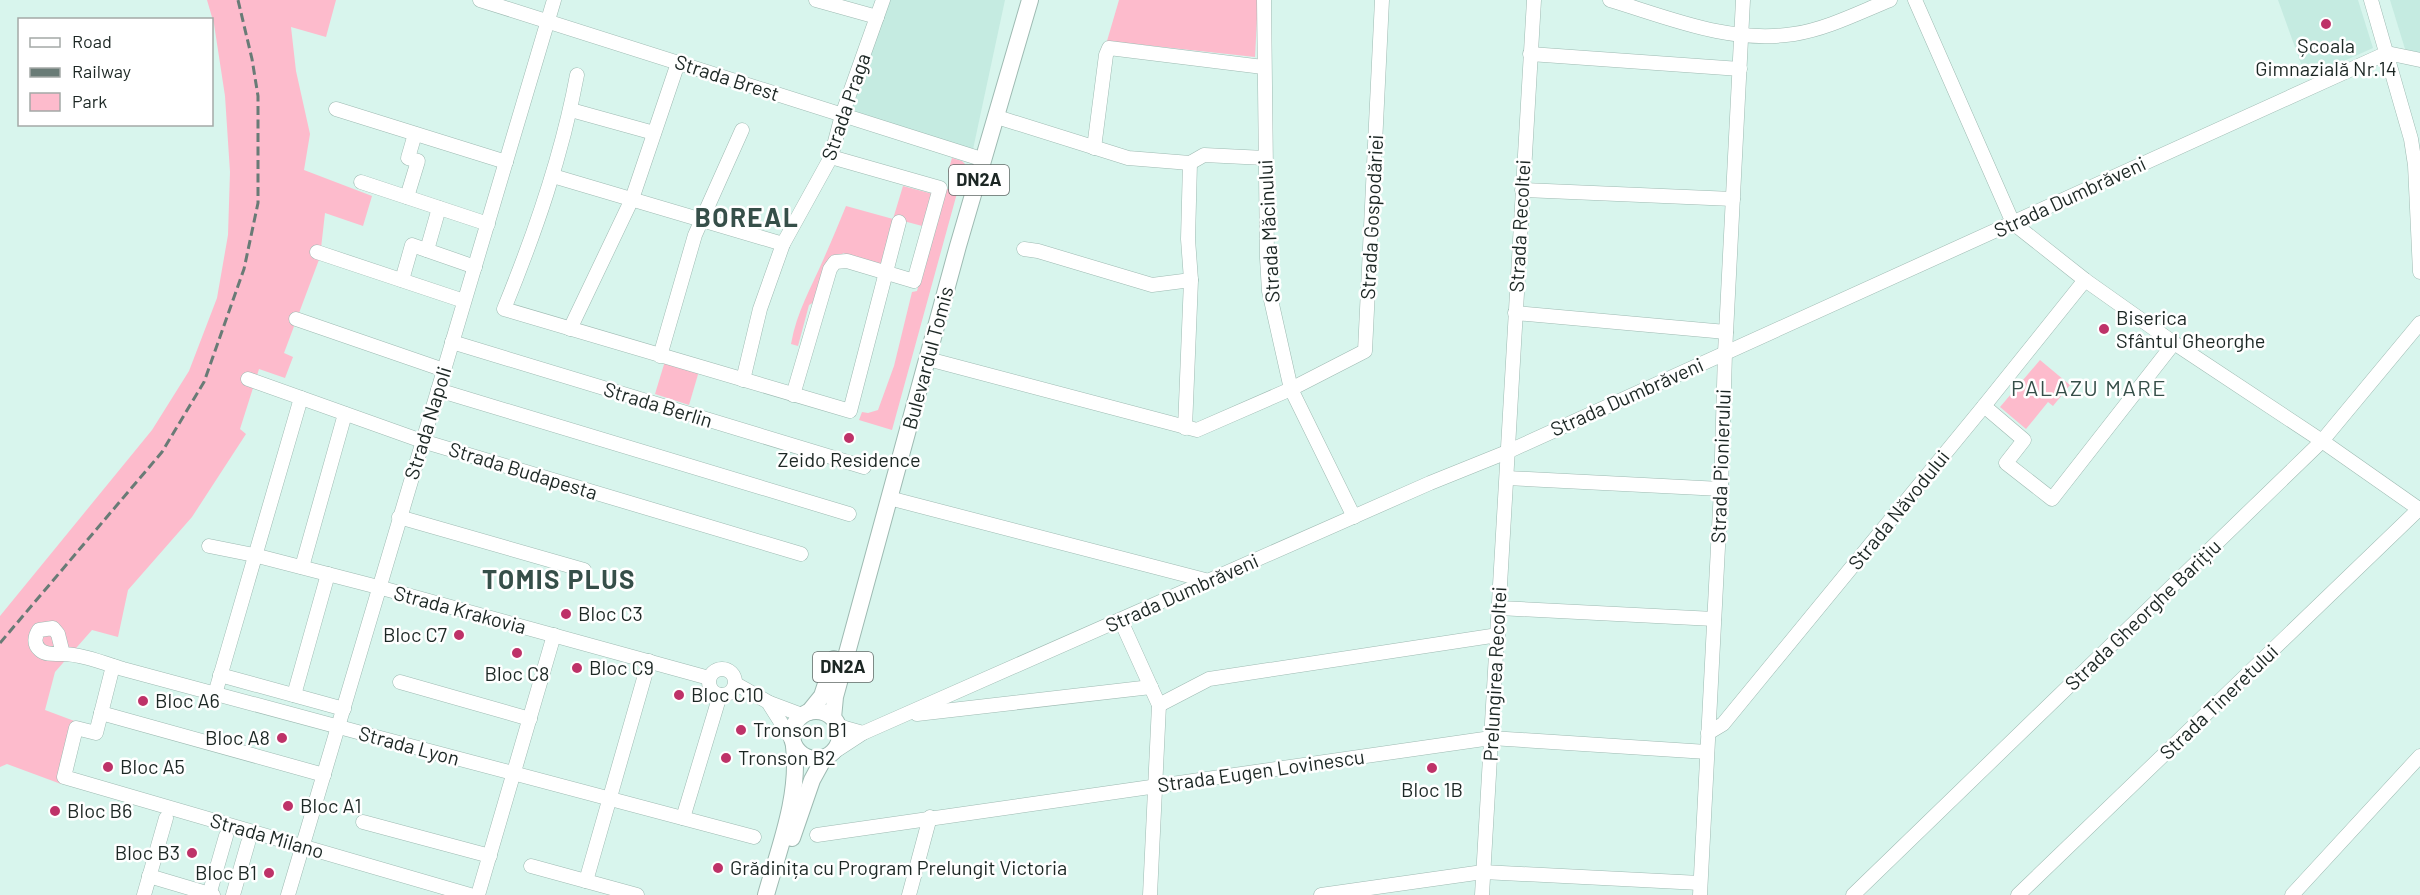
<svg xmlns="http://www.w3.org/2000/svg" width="2420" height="895" viewBox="0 0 2420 895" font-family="Barlow,sans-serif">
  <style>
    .built { fill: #c5ebe1 }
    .green { fill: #fdbbcc }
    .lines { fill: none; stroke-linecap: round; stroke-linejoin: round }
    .minor-casing { stroke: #9ebab2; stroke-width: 15 }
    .major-casing { stroke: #9ebab2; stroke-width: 18 }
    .minor { stroke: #fff; stroke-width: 14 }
    .major { stroke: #fff; stroke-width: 16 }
    .rail { stroke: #697b76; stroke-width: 3; stroke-dasharray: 9 4.5; stroke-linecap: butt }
    .poi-dot { fill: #be3268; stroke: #fff; stroke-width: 2 }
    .labels { text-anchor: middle; stroke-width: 5; stroke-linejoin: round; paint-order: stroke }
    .shield { fill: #fff; stroke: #606866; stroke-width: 1.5 }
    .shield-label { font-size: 18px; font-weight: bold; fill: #1c2724 }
    .poi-label { font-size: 20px; fill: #1c2724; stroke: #fff; text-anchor: start }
    .street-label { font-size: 20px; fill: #1c2724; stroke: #fff }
    .quarter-label { font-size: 22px; letter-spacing: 1.5px; fill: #364f49; stroke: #fff }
    .district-label { font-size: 26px; font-weight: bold; letter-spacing: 1.5px; fill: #364f49; stroke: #fff }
  </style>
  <rect width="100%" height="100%" fill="#d8f5ed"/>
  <g class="built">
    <path d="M879 0H1005L972 154 840 110Z"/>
    <path d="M2278 0H2358L2373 48 2306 78Z"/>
    <path d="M2390 0H2420V53L2405 49Z"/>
  </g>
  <g class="green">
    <path d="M207 0H336L326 37 291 27 296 71 310 134 304 170 372 196 363 226 325 213 320 257 284 353 293 357 285 378 259 369 240 429 246 434 192 517 128 590 118 637 92 630 55 672 45 710 77 722 61 784 7 764 0 767V616L152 430 189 371 217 298 228 235 230 172 225 96 214 24Z"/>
    <path d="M1119 0H1258L1255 57 1107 41Z"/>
    <path d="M952 158 962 161 965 164 892 430 859 420 862 412 868 413 878 410 894 366 912 292 917 291 946 189H950L954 174 948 172Z"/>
    <path d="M903 186 933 194 926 227 896 219 883 268 843 253 816 301 809 305 798 346 791 344C797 311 811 288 824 258 832 240 839 223 846 206L893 219Z"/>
    <path d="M2040 360 2070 385 2053 406 2048 402 2026 429 2000 407Z"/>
    <path d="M665 361 699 371 689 405 655 394Z"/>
  </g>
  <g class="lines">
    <g class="minor-casing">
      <g id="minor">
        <path d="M480 0 975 157"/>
        <path d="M816 0 877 17"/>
        <path d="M1264 0 1267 258 1269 291 1291 389 1354 517"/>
        <path d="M1610 0C1670 18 1730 44 1794 34 1827 29 1860 12 1890 0"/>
        <path d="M1915 0 2013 223 2085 280 2174 343 2322 441 2419 509"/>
        <path d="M2371 0 2411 139 2415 165 2420 272"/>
        <path d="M2387 53 2420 60"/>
        <path d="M1530 54 1740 69"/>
        <path d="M577 75C562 156 535 233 504 309L850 411 899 222"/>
        <path d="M336 109 506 162"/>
        <path d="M571 110 654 133"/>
        <path d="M997 117 1128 158 1190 163 1204 155 1265 158"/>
        <path d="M1094 148 1106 55 1109 48 1263 67"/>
        <path d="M553 176 783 244"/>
        <path d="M361 182 488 224"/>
        <path d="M1522 190 1733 199"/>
        <path d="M407 197 418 161 408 158 415 134"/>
        <path d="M1024 249 1038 251 1152 285 1191 280"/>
        <path d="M427 250 439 208"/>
        <path d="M317 252 464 301"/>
        <path d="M402 280 412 245 475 267"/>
        <path d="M1515 313 1726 332"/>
        <path d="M296 319 444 370"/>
        <path d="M570 329 632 199 678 63"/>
        <path d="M452 342 864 467"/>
        <path d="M660 356 695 235 742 130"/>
        <path d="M928 359 1197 430 1291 389 1365 351 1382 0"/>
        <path d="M248 379 422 441 801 554"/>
        <path d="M743 380 760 309 783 244 831 157 842 115 883 0"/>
        <path d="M438 390 849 514"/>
        <path d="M793 395 830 269 835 262 847 261 914 281 940 188 831 157"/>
        <path d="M1984 406 2024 440 2006 463 2052 499 2174 343"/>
        <path d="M1185 428 1191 280 1188 239 1190 163"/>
        <path d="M1507 478 1721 489"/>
        <path d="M889 498 1209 581"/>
        <path d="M399 517 584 570"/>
        <path d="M209 546 254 555 378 587 709 678"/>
        <path d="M302 567 345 414"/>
        <path d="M1499 608 1714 619"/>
        <path d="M1121 621 1159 705 1150 895"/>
        <path d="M63 654 58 634 53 628 39 630C35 636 33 644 40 650 46 655 54 654 62 654 81 654 104 663 123 669 333 726 544 781 754 837"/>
        <path d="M113 666 96 733 76 728 64 777 470 895"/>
        <circle cx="722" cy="682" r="13"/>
        <path d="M220 675 344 709"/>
        <path d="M400 682 530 719"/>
        <path d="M736 684 768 702 792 740"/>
        <path d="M215 694 301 398"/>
        <path d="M294 695 328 574"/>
        <path d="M770 703 802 715"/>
        <path d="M1159 705 1209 679 1498 635"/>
        <path d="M101 713 324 775"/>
        <path d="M917 714 1151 687"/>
        <path d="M838 726 863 733"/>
        <path d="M1708 733 1723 724 1984 406 2085 280"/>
        <path d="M834 752 863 733 1430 483 1507 452 2387 53"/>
        <path d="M683 818 720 695"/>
        <path d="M363 822 490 856"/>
        <path d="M817 835 1491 738 1707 752"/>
        <path d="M531 866 637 895"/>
        <path d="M149 876 213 895"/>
        <path d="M586 881 649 661"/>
        <path d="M144 895 166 818"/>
        <path d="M209 895 226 836"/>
        <path d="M233 895 248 843"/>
        <path d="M288 895 554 0"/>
        <path d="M478 895 554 635"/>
        <path d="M909 895 930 817"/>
        <path d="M1321 895 1483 872 1700 883"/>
        <path d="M1482 895 1534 0"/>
        <path d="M1700 895 1721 489 1725 353 1743 0"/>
        <path d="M1853 895 2322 441 2420 323"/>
        <path d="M2018 895 2420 508"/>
        <path d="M2292 895 2420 756"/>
      </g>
    </g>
    <g class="major-casing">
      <g id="major">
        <circle cx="816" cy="735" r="24"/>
        <path d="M809 712 822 696 834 659"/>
        <path d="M833 718 835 697 958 246 1030 0"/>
        <path d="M792 838 812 780 824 758"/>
        <path d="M766 895C779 848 800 796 794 746"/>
      </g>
    </g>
    <use href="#minor" class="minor"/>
    <use href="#major" class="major"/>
    <path class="rail" d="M0 643 162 452 204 382 244 269 258 203V96L252 59 238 0"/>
  </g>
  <g class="poi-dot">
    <circle cx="2326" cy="24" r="6"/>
    <circle cx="2104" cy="329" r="6"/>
    <circle cx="849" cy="438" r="6"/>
    <circle cx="566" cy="614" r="6"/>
    <circle cx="459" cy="635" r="6"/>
    <circle cx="517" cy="653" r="6"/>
    <circle cx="577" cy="668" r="6"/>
    <circle cx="679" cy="695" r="6"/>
    <circle cx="143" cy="701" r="6"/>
    <circle cx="741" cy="730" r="6"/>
    <circle cx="282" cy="738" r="6"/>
    <circle cx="726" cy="758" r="6"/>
    <circle cx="108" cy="767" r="6"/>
    <circle cx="1432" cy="768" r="6"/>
    <circle cx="288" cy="806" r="6"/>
    <circle cx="55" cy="811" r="6"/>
    <circle cx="192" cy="853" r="6"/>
    <circle cx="718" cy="868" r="6"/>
    <circle cx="269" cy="873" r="6"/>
  </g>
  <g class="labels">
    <g class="shield">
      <rect x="949" y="165" width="60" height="30" rx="4.5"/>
      <rect x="813" y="652" width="60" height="30" rx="4.5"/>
    </g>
    <g class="shield-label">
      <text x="979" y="186">DN2A</text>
      <text x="843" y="673">DN2A</text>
    </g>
    <g class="poi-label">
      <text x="2326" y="53" text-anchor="middle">Școala<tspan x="2326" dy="23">Gimnazială Nr.14</tspan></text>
      <text x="2116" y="325">Biserica<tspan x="2116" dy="23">Sfântul Gheorghe</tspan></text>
      <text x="849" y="467" text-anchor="middle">Zeido Residence</text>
      <text x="578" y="621">Bloc C3</text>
      <text x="447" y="642" text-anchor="end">Bloc C7</text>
      <text x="589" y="675">Bloc C9</text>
      <text x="517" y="681" text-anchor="middle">Bloc C8</text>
      <text x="691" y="702">Bloc C10</text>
      <text x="155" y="708">Bloc A6</text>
      <text x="753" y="737">Tronson B1</text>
      <text x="270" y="745" text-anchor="end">Bloc A8</text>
      <text x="738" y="765">Tronson B2</text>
      <text x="120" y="774">Bloc A5</text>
      <text x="1432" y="797" text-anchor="middle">Bloc 1B</text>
      <text x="300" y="813">Bloc A1</text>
      <text x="67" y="818">Bloc B6</text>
      <text x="180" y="860" text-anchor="end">Bloc B3</text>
      <text x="730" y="875">Grădinița cu Program Prelungit Victoria</text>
      <text x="257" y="880" text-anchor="end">Bloc B1</text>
    </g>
    <g class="street-label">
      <text transform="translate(727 78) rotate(18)" y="7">Strada Brest</text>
      <text transform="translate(846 107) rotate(-71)" y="7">Strada Praga</text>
      <text transform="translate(2070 197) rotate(-25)" y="7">Strada Dumbrăveni</text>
      <text transform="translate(1372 217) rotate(-87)" y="7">Strada Gospodăriei</text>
      <text transform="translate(1520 226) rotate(-87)" y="7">Strada Recoltei</text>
      <text transform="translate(1269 231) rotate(-93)" y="7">Strada Măcinului</text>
      <text transform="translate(928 358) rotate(-75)" y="7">Bulevardul Tomis</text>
      <text transform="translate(1627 397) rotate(-24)" y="7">Strada Dumbrăveni</text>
      <text transform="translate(658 405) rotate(17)" y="7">Strada Berlin</text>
      <text transform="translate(428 423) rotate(-73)" y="7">Strada Napoli</text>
      <text transform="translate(1721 466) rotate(-88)" y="7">Strada Pionierului</text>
      <text transform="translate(523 471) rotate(17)" y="7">Strada Budapesta</text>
      <text transform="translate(1899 510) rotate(-51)" y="7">Strada Năvodului</text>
      <text transform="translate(1182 593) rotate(-24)" y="7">Strada Dumbrăveni</text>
      <text transform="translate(460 610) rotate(15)" y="7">Strada Krakovia</text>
      <text transform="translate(2143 615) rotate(-44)" y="7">Strada Gheorghe Barițiu</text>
      <text transform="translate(1495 674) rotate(-87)" y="7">Prelungirea Recoltei</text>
      <text transform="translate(2219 702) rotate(-44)" y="7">Strada Tineretului</text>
      <text transform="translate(409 746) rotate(15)" y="7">Strada Lyon</text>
      <text transform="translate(1261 771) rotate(-8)" y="7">Strada Eugen Lovinescu</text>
      <text transform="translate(267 836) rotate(16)" y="7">Strada Milano</text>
    </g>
    <g class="quarter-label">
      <text x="2089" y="396">PALAZU MARE</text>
    </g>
    <g class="district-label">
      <text x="747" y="227">BOREAL</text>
      <text x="559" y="589">TOMIS PLUS</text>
    </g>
  </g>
  <rect x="18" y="18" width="195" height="108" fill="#ffffff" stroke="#a4a9a7" stroke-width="1.5"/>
  <rect x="30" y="38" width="30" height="9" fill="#ffffff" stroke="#a4a9a7" stroke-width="1.5"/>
  <text x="72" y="48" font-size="18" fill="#1c2724">Road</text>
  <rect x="30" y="68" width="30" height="9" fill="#697b76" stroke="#a4a9a7" stroke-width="1.5"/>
  <text x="72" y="78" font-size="18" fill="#1c2724">Railway</text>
  <rect x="30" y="93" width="30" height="18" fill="#fdbbcc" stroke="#a4a9a7" stroke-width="1.5"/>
  <text x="72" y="108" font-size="18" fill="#1c2724">Park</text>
</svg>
